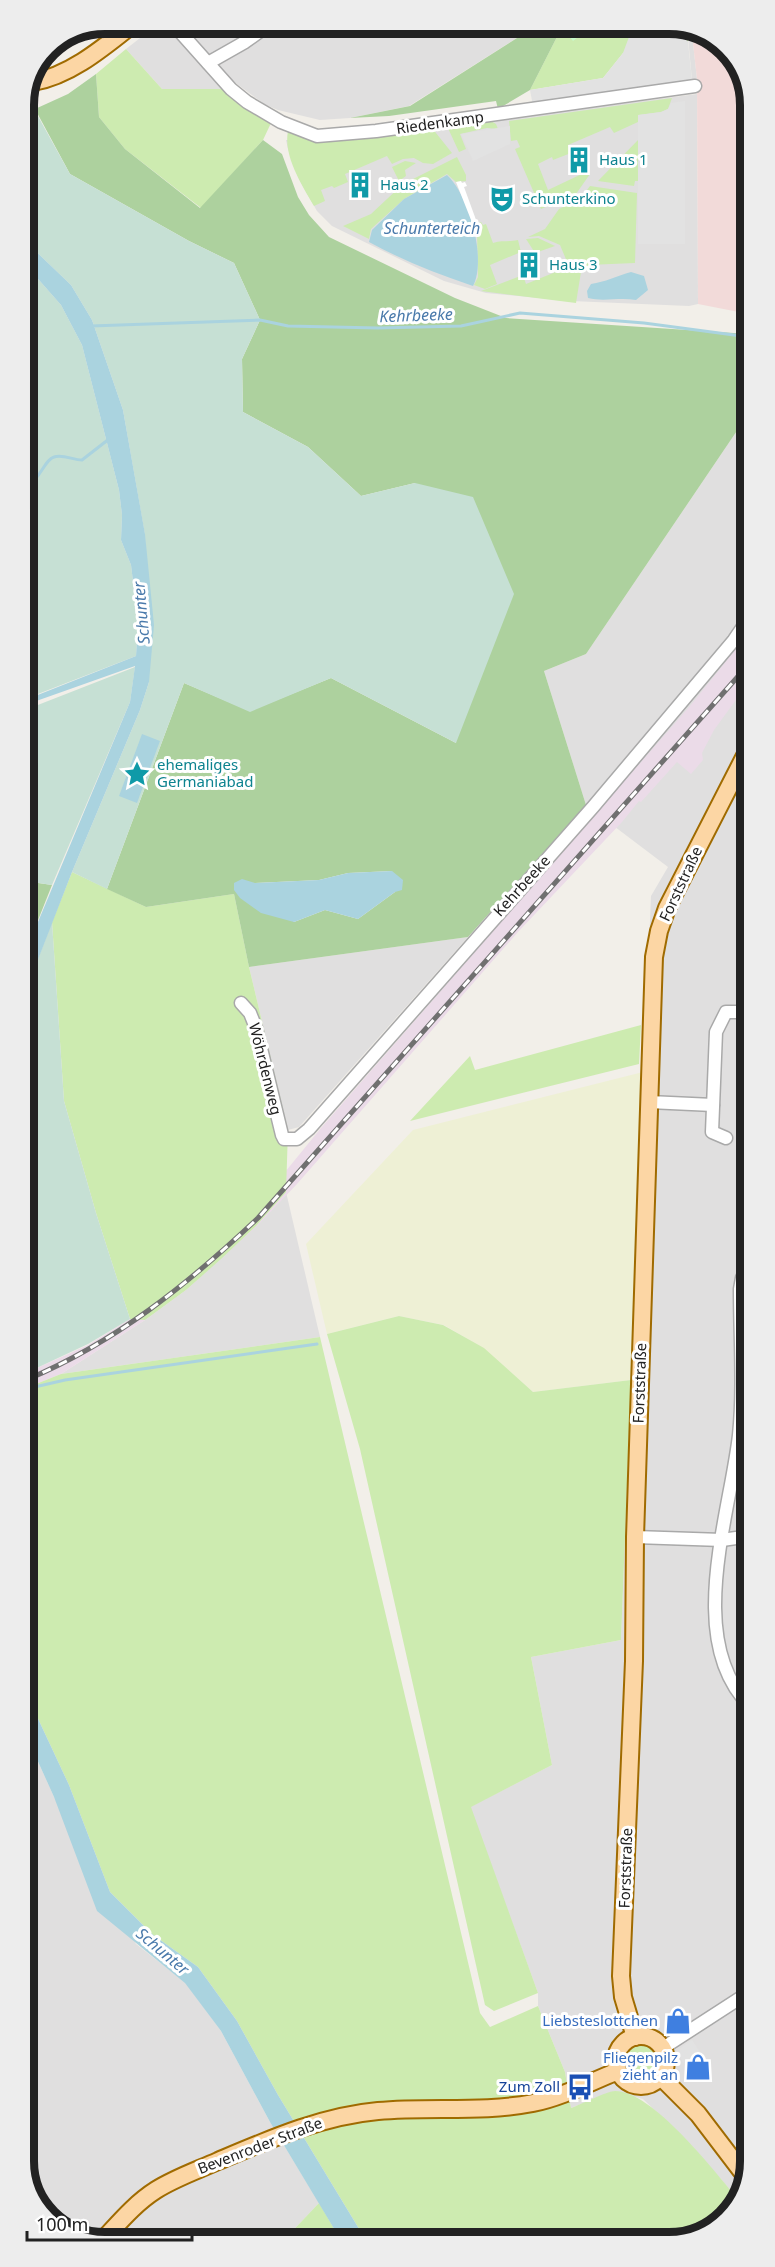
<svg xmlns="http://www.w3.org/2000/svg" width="775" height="2267" viewBox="0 0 775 2267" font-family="'Noto Sans',sans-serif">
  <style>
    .residential { fill: #e0dfdf }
    .commercial { fill: #f2dad9 }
    .industrial { fill: #ebdbe8 }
    .farmland { fill: #eef0d5 }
    .grass { fill: #cdebb0 }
    .forest { fill: #add19e; fill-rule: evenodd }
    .wetland { fill: #c6e0d4 }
    .park { fill: #c8facc }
    .parking { fill: #e2e2e2 }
    .water { fill: #aad3df }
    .pier { fill: #fff }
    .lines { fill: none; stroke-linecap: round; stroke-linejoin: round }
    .stream { stroke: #aad3df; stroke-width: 3 }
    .minor-casing { stroke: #a9a9a9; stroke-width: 15 }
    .major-casing { stroke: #a06b00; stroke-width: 20 }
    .minor { stroke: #fff; stroke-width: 12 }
    .major { stroke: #fcd6a4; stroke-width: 16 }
    .rail-casing { stroke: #707070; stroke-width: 5 }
    .rail { stroke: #fff; stroke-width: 3; stroke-dasharray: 9; stroke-linecap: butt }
    .labels { text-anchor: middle; stroke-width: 6; stroke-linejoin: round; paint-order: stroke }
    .street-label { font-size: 15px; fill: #222; stroke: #fff }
    .culture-label { font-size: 15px; fill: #0d838f; stroke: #fff; text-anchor: start }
    .shop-label { font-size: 15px; fill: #366cbe; stroke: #fff; text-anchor: end }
    .transit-label { font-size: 15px; fill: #164399; stroke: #fff; text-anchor: end }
    .water-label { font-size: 16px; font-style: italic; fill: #4a7aab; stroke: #fff }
    .rim { fill: none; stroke: #222; stroke-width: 8 }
  </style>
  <rect width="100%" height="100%" fill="#f2efe9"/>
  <g class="residential">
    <path d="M158 24H539L409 106 350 118 320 120 278 110 264 104 233 81 224 89H162L126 49Z"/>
    <path d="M678 25 699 34 693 43 697 79 692 80 688 37Z"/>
    <path d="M697 94 698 304 689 306 571 301 486 293 444 281 332 226 317 211 301 183 288 149 286 140 357 138Z"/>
    <path d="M749 413 751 2162 738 2199 693 2147 643 2099 615 2091 571 2108 565 2072 538 2006V1993L470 1807 552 1765 531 1657 621 1640 651 896 668 867 586 805 544 671 586 654Z"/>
    <path d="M468 937 299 1127 288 1130 249 967Z"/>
    <path d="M286 1192 320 1337 61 1374 145 1320 186 1290 256 1226Z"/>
    <path d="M26 1735 54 1797 136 1944 185 1982 221 2031 270 2122 319 2203 282 2242 99 2243 52 2223 27 2183Z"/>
  </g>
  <g class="commercial">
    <path d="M606 24H674L613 34Z"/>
    <path d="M699 34 723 44 748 84 749 314 698 304 697 79 693 43Z"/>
  </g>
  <path class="industrial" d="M749 633V682L714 730 702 753 703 760 691 774 677 762 641 802 639 801 622 822 518 932 297 1184 257 1226 186 1290 145 1320 61 1374 26 1388V1373L88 1345 130 1319 254 1210 321 1128 690 706Z"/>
  <path class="farmland" d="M643 1072 631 1380 533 1392 483 1348 444 1325 399 1316 327 1334 306 1244 413 1130Z"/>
  <g class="grass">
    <path d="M595 24H606L614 34 676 24 688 37V42L675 27 623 53 603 78 530 90 562 27 573 40Z"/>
    <path d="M126 49 162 89H224L271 123 263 140 201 208 125 149 99 117 96 74Z"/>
    <path d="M672 98 668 109 661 112 639 115 638 122 614 133 610 127 568 145 571 153 553 160 552 157 538 164 548 190 588 171 590 174 576 194 541 209 515 149 520 147 517 140 511 141 509 121Z"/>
    <path d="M491 121 496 124 498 129 487 128 460 134 466 149 459 152 447 126Z"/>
    <path d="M432 128 452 153 433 164 423 163 414 158 403 159 392 164 387 156 345 174 348 182 334 188 332 186 321 190 325 201 314 206C302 185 283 156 288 131Z"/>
    <path d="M639 139V181H635L634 186 598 181Z"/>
    <path d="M457 157 466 175V181L456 182 447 174 404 199 371 229 369 239 343 226 371 214 403 184Z"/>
    <path d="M405 161 416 163 405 170 406 176 399 181 392 167Z"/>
    <path d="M590 186 637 193 635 263 588 265 585 271 568 264 560 245 539 236 528 237 545 229 559 209 581 198Z"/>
    <path d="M481 222 483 225 486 224 493 243C502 240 508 242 518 240L521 252 490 265 497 284 485 289 474 285 478 277 477 232 480 230 478 223Z"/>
    <path d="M538 238 555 246 535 253 526 239Z"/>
    <path d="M568 267 581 272 576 303 481 291 523 275 526 284Z"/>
    <path d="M72 872 146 907 234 894 249 967 288 1130 286 1192 256 1226 221 1259 186 1290 145 1320 130 1319 96 1213 64 1101 52 922Z"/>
    <path d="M641 1025 639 1064 410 1121 470 1056 475 1070Z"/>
    <path d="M399 1316 443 1325 484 1348 533 1392 631 1380 621 1640 531 1657 552 1765 471 1807 538 1993 494 2011 485 2005 360 1449 327 1334Z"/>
    <path d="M320 1337 480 2013 490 2027 538 2006 565 2072 571 2108C582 2104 605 2092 615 2091 653 2091 714 2171 738 2199L734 2212 691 2240 367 2242 278 2095 237 2021 198 1967 152 1934 110 1892 69 1785 26 1693V1388L61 1374Z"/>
    <circle cx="641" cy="2061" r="18"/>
    <path d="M319 2203 342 2242H282Z"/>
  </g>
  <g class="forest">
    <path d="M539 24H560L562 27 530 90 498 109 496 101 389 116 350 118 410 106Z"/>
    <path d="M96 74 99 117 125 149 200 208 263 140 282 154 298 197 309 215 329 237 455 298 506 318 749 334V413L586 654 544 671 586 805 468 937 249 967 234 894 146 907 107 889 184 683 250 711 331 678 456 743 415 483 361 496 308 447 243 412 242 359 260 320 234 263 189 241 70 174 35 109 68 94ZM392 871 395 892 358 919 325 910 294 922 255 883 319 880 348 873Z"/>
    <path d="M25 881 52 885 25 953Z"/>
  </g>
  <g class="wetland">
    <path d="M24 109H34L70 174 189 241 234 263 260 320 242 359 243 412 308 447 361 496 415 483 473 497 514 594 456 743 331 678 250 712 184 683 107 889 72 872 140 710 149 682 145 535 123 410 92 320 71 285 24 240Z"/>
    <path d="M24 267 39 280 61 305 82 345 119 490 122 515 121 540 131 565 138 623 136 656 25 699Z"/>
    <path d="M135 667 130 702 52 885 25 881V710Z"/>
    <path d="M52 922 64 1101 96 1213 130 1319 88 1344 26 1373 25 993Z"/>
  </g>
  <path class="park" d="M560 24H595L573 41Z"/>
  <g class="parking">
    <path d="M675 27 688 42 692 80 533 106 530 90 603 78 623 53 629 37Z"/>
    <path d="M685 101V244H638V115L661 112 668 109 671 103Z"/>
    <path d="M510 126V144L473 161 461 134Z"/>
    <path d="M692 2040 703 2057 687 2068 676 2051Z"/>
  </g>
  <g class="water">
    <path d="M447 175C469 195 487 259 473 286 437 274 402 260 369 242L372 230 404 199Z"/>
    <path d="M24 240 71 285 92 320 123 410 145 534 154 625 149 682 140 710 72 872 25 993V953L130 702 135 666 25 705V700L136 656 138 623 131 565 121 540 122 515 119 490 82 345 61 305 39 280 24 267Z"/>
    <path d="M631 272 644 276 648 290 636 300C619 297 604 302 588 298L587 291 591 284C605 282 617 276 631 272Z"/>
    <path d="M142 734 160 741 137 803 119 796Z"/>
    <path d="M392 871 403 880 402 890 395 892 358 919 325 910 294 922 261 913 240 898 234 890V883L242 879 255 883 319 880 348 873Z"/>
    <path d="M26 1693 69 1785 110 1892 152 1934 198 1967 237 2021 278 2095 367 2242H342L270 2122 221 2031 185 1983 97 1911 54 1797 26 1735Z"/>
  </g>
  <path class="pier" d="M461 181 462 183 465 182 467 186 464 187 479 228 475 230 456 182Z"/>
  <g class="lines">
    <g class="stream">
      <path d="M91 326 260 320 288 326 378 328 461 326 520 313 644 323 749 337"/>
      <path d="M25 487C42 478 44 460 54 457 63 454 73 460 82 460L109 439"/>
      <path d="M26 1389 65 1380 317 1344"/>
    </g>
    <g class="minor-casing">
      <g id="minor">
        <path d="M173 24 231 89 247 102 281 122 317 136 376 131 695 86"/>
        <path d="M208 63 245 42 270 24"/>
        <path d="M241 1003 250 1013 256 1028 282 1135 284 1139H297L309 1129 593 807 734 640 749 618"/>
        <path d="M649 1102 713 1105"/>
        <path d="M726 1138 712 1132 716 1032 726 1012H750"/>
        <path d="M750 1263 742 1278 740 1289C740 1337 744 1387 739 1435 730 1515 684 1641 750 1706"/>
        <path d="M635 1537 722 1540 750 1536"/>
        <path d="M26 2028 29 2042 27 2054"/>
        <path d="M663 2048 751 1991"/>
      </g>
    </g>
    <g class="major-casing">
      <g id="major">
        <path d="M33 82C70 76 104 47 133 24"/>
        <circle cx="641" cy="2061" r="25"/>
        <path d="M635 2037 623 1997 621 1976 634 1661 635 1537 654 957 659 931 667 908 749 748"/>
        <path d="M661 2077 698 2114 746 2177"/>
        <path d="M100 2243C118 2224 134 2204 156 2190 175 2178 198 2170 218 2161 270 2139 322 2116 378 2111 430 2106 482 2113 533 2103 563 2097 590 2082 618 2071"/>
      </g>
    </g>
    <use href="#minor" class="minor"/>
    <use href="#major" class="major"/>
    <g class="rail-casing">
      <path id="rail" d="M26 1380C116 1342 187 1285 258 1218L749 664"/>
    </g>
    <use href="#rail" class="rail"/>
  </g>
  <defs>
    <g id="building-bare" transform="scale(2.07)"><path d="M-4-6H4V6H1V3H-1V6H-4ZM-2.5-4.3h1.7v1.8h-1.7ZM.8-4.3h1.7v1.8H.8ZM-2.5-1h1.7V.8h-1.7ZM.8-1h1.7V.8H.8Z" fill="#0f9aa8" stroke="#fff" stroke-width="2.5" paint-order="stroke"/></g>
    <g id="theatre-bare" transform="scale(2.07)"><path d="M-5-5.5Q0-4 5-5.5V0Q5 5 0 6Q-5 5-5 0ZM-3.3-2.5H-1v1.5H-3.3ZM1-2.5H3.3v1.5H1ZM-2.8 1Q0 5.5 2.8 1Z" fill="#0f9aa8" stroke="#fff" stroke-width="2.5" paint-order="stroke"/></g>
    <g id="sight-bare" transform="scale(2.07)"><path d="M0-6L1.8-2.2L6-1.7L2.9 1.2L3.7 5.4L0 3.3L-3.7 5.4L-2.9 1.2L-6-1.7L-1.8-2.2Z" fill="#0f9aa8" stroke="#fff" stroke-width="2.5" paint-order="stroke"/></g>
    <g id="shop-bare" transform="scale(2.07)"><path d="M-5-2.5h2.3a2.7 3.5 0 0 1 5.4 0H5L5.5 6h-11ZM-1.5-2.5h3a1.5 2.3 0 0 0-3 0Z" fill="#3f7fe0" stroke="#fff" stroke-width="2.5" paint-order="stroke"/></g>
    <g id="bus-bare" transform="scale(2.07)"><path d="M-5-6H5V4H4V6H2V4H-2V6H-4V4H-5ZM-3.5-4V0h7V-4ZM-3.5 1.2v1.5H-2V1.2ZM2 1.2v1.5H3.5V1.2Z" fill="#1a4fb4" stroke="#fff" stroke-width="2.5" paint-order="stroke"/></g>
  </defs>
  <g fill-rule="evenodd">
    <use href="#building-bare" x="579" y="160"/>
    <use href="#building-bare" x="360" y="185"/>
    <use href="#theatre-bare" x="502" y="199"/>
    <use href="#building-bare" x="529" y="265"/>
    <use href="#sight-bare" x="137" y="774"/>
    <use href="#shop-bare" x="678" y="2021"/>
    <use href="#shop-bare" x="698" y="2067"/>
    <use href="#bus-bare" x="580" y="2087"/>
  </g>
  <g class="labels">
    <g class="street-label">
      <text transform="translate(440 123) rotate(-8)" y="5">Riedenkamp</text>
      <text transform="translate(681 884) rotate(-65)" y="5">Forststraße</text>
      <text transform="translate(522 886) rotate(-48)" y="5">Kehrbeeke</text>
      <text transform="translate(265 1069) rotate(76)" y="5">Wöhrdenweg</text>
      <text transform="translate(640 1383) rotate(-88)" y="5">Forststraße</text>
      <text transform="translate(626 1868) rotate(-88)" y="5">Forststraße</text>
      <text transform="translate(260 2146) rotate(-21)" y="5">Bevenroder Straße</text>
    </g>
    <g class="culture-label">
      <text x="599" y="165">Haus 1</text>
      <text x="380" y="190">Haus 2</text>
      <text x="522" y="204">Schunterkino</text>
      <text x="549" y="270">Haus 3</text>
      <text x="157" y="770">ehemaliges<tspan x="157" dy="17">Germaniabad</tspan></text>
    </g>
    <g class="shop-label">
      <text x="658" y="2026">Liebsteslottchen</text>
      <text x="678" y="2063">Fliegenpilz<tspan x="678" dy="17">zieht an</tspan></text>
    </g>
    <g class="transit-label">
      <text x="560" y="2092">Zum Zoll</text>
    </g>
    <g class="water-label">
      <text x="432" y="234">Schunterteich</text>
      <text transform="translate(416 315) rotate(-2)" y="6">Kehrbeeke</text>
      <text transform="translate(141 613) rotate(-95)" y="6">Schunter</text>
      <text transform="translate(163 1951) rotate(40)" y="6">Schunter</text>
    </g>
  </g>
  <path d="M0 0H775V2267H0ZM105 34H669A71 71 0 0 1 740 105V2161A71 71 0 0 1 669 2232H105A71 71 0 0 1 34 2161V105A71 71 0 0 1 105 34Z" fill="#ededed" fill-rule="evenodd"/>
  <path class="rim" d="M105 34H669A71 71 0 0 1 740 105V2161A71 71 0 0 1 669 2232H105A71 71 0 0 1 34 2161V105A71 71 0 0 1 105 34Z"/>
  <path d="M27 2231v9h165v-9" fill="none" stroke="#222222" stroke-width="3"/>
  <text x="36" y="2231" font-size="18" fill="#222222" stroke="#ffffff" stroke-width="4.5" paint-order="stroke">100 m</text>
</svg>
